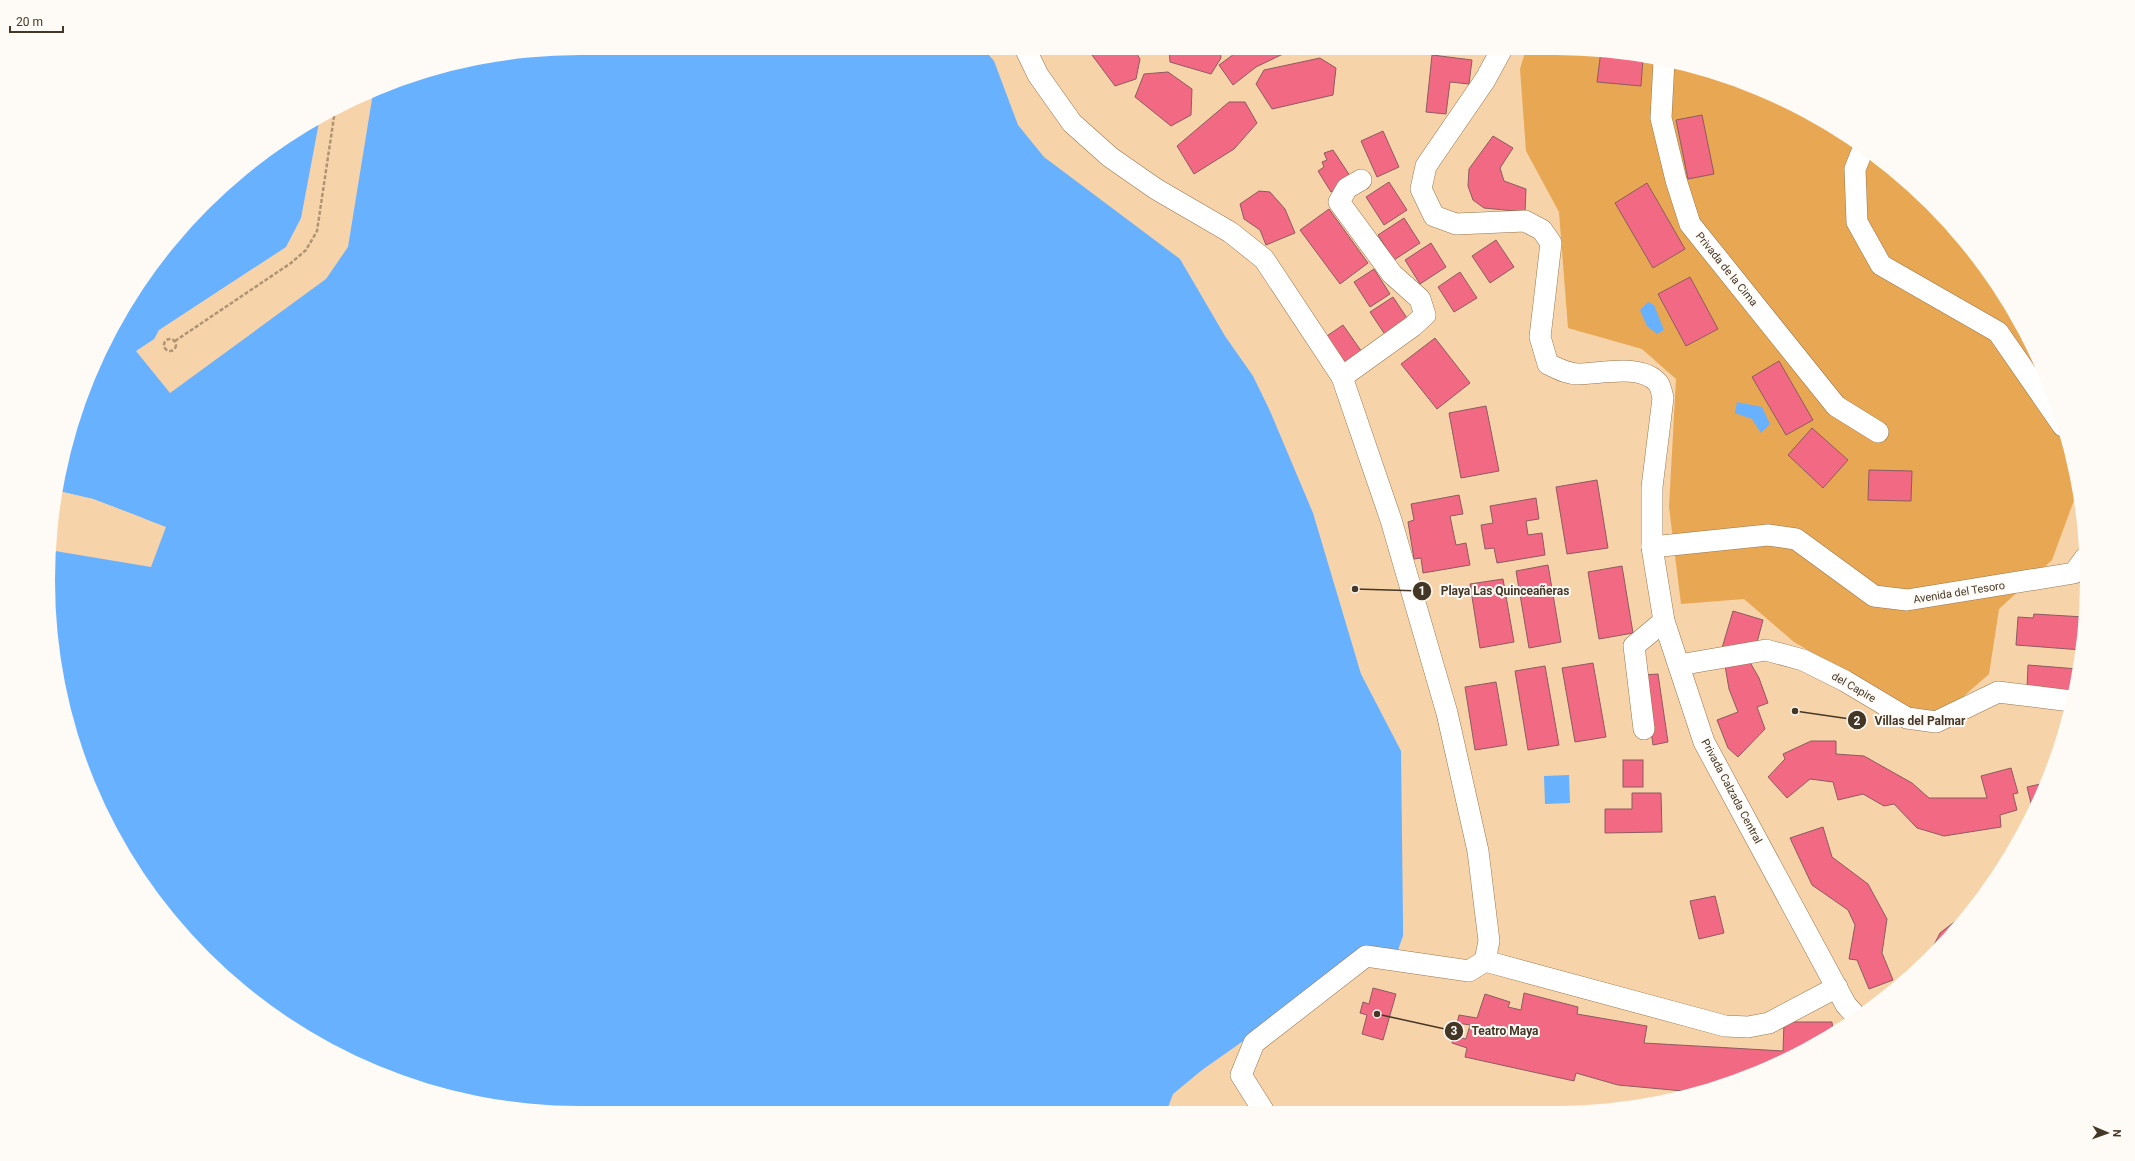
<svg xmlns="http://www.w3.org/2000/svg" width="2135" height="1161" viewBox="0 0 2135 1161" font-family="Roboto,sans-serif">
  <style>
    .green { fill: #e7a753 }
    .water { fill: #68b1ff }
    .pier { fill: #f7d3a9 }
    .building { fill: #f16982; stroke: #8e5b61 }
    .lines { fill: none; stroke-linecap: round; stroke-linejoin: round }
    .minor-casing { stroke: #97764e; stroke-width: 22 }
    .path { stroke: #af9474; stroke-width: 2.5; stroke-dasharray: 4 2; stroke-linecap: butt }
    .minor { stroke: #fff; stroke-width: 21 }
    .labels { text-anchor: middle; stroke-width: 4; stroke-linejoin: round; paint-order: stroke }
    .street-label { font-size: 11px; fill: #453726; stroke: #fefaf6 }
    .leader { fill: none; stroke: #453726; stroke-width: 1.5 }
    .callout-dot { fill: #453726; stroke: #fefaf6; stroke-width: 1.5 }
    .mark-label { font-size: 12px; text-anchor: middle; font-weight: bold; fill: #fff }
    .callout-label { font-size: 12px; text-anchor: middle; font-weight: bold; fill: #453726; stroke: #fefaf6; stroke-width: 4; stroke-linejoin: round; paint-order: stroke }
  </style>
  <rect width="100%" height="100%" fill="#f7d3a9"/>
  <path class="green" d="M1526 49H1589L1693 66 1821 119 1905 180 1977 256 2032 345 2069 442 2077 492 2052 560 1999 609 1989 674 1933 723 1794 642 1744 599 1681 604 1669 507 1676 379 1642 349 1568 328 1559 212 1526 151 1520 69Z"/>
  <g class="water">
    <path d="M580 48H983L994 61 1018 125 1044 157 1180 259 1225 336 1253 376 1270 411 1313 513 1361 674 1401 751 1403 920V936L1398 950 1290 1008 1202 1070 1173 1094 1167 1110 546 1112 442 1095 314 1042 256 1003 180 932 138 876 89 784 66 718 49 616V550L151 567 166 527 93 499 58 491 66 443 89 377 138 285 180 229 256 158 314 119 323 115 304 223 289 250 136 351 170 393 326 279 348 247 373 93 409 76 477 58Z"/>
    <path d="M1648 302 1654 305 1664 330 1657 334 1647 326 1640 310Z"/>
    <path d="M1737 402 1762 407 1770 424 1761 433 1752 419 1735 413Z"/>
    <path d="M1569 775 1570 803 1545 804 1544 776Z"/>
  </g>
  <g class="pier">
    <path d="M325 115 306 224 291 251 152 343 159 330 286 247 301 218 320 117Z"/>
    <path d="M58 491 93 499 143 518 148 522 92 501 58 493Z"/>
  </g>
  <g class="building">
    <path d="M1091 49H1134L1140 59 1136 79 1115 86 1089 51Z"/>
    <path d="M1169 49H1220L1221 58 1211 74 1170 62Z"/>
    <path d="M1241 49H1299L1283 54 1256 67 1233 85 1219 65Z"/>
    <path d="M1601 51 1643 58 1641 86 1597 82Z"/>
    <path d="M1432 55 1472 60 1469 84 1450 82 1446 114 1426 112Z"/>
    <path d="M1320 58 1336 68 1333 95 1272 109 1256 84 1264 70Z"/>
    <path d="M1168 72 1192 89 1191 115 1171 126 1135 97 1144 74Z"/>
    <path d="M1229 102H1245L1257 123 1234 149 1194 174 1177 146Z"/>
    <path d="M1702 115 1714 174 1688 179 1676 120Z"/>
    <path d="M1383 131 1399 167 1377 177 1361 141Z"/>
    <path d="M1493 136 1513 148 1500 168 1504 181 1526 189 1525 212 1484 208 1473 200 1468 186 1469 169Z"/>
    <path d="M1333 150 1352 179 1331 192 1318 171 1324 167 1322 162 1327 160 1324 153Z"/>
    <path d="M1389 182 1407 210 1384 225 1366 197Z"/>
    <path d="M1647 183 1685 249 1653 268 1615 203Z"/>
    <path d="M1259 191 1270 192 1285 209 1295 233 1266 245 1260 230 1244 219 1240 204Z"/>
    <path d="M1329 209 1368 263 1340 284 1300 230Z"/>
    <path d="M1404 218 1420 243 1394 260 1378 235Z"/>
    <path d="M1496 240 1514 267 1490 283 1472 256Z"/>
    <path d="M1431 243 1446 267 1420 284 1405 260Z"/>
    <path d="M1374 269 1390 294 1370 307 1354 282Z"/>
    <path d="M1460 272 1477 298 1454 312 1438 287Z"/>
    <path d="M1690 277 1718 329 1686 346 1658 294Z"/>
    <path d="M1393 297 1411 324 1388 339 1370 312Z"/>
    <path d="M1343 325 1364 355 1342 370 1321 340Z"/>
    <path d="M1435 338 1470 383 1437 409 1401 364Z"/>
    <path d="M1779 361 1813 420 1786 435 1752 377Z"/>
    <path d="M1486 406 1499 471 1461 478 1449 413Z"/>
    <path d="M1812 428 1848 460 1823 488 1788 455Z"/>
    <path d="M1869 470 1912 471 1911 501 1868 500Z"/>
    <path d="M1597 480 1608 548 1567 554 1556 487Z"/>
    <path d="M1459 495 1463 514 1450 516 1456 545 1466 543 1470 565 1423 573 1421 558 1414 559 1408 522 1414 520 1411 504Z"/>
    <path d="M1536 498 1539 519 1526 521 1528 535 1542 533 1545 555 1497 563 1494 548 1485 549 1481 525 1493 523 1490 506Z"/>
    <path d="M1548 565 1561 642 1529 648 1516 571Z"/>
    <path d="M1622 566 1633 633 1599 639 1588 572Z"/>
    <path d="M1503 579 1514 642 1480 648 1470 584Z"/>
    <path d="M1733 611 1763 620 1756 646 1743 650 1759 678 1768 703 1757 707 1765 729 1738 757 1728 748 1717 720 1738 712 1729 689 1722 648Z"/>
    <path d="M2034 614 2084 617 2082 650 2016 645 2018 617 2033 618Z"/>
    <path d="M1593 663 1606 737 1575 742 1562 668Z"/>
    <path d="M2028 665 2078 669 2073 691 2027 688Z"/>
    <path d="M1545 666 1559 745 1528 750 1515 671Z"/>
    <path d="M1658 674 1668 742 1653 745 1643 675Z"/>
    <path d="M1496 682 1507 745 1475 750 1465 687Z"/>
    <path d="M1811 741H1836V754L1864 756 1912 783 1929 798H1987L1981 776 2011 768 2018 793 2013 794 2017 810 2000 815 2001 827 1944 836 1917 828 1894 804 1884 806 1863 794 1838 800 1833 782 1810 779 1787 798 1768 777 1785 759 1783 754Z"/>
    <rect x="1623" y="760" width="20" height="27"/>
    <path d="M2045 783 2034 807H2032L2027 787Z"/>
    <path d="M1632 793H1661L1662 832 1605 833V809H1632Z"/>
    <path d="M1823 827 1832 857 1868 884 1887 919 1882 953 1893 980 1869 989 1857 960 1849 959 1855 925 1848 910 1812 885 1790 838Z"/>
    <path d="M1715 896 1724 933 1699 939 1690 901Z"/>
    <path d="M1962 916 1965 917 1955 932 1930 953 1940 933Z"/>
    <path d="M1373 988 1396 994 1383 1040 1362 1034 1367 1015 1360 1013 1363 1002 1369 1004Z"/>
    <path d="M1524 993 1578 1007 1577 1014 1647 1026 1644 1043 1783 1051 1784 1022H1832L1833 1032 1726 1085 1694 1092 1618 1085 1576 1073 1574 1081 1465 1057 1467 1048 1452 1043 1453 1036 1466 1039 1470 1025 1457 1023 1459 1015 1477 1018 1485 994 1510 1002 1508 1007 1521 1010Z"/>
  </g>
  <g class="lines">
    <g class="minor-casing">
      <g id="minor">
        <path d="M1025 48 1038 75 1072 123 1110 157 1156 189 1230 232 1264 259 1342 377"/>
        <path d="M1502 49 1485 80 1426 166 1421 189 1434 216 1456 224 1525 221 1542 230 1551 243 1540 337 1548 364C1557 368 1567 374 1578 374 1601 374 1641 363 1658 383 1661 387 1662 394 1663 398L1652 487V547L1664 621 1704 742 1846 1005 1857 1017"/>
        <path d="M1664 61 1661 118 1676 180 1690 224 1836 406 1878 432"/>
        <path d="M1863 149 1855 169 1857 222 1881 265 1998 332 2063 426"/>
        <path d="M1652 547 1768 535 1796 539 1874 596 1907 600 2074 573 2085 558"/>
        <path d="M1679 665 1766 650 1803 660 1845 681 1907 718 1936 722 1998 692 2071 701"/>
        <path d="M1644 729 1634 646 1664 621"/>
        <path d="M1485 961 1725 1026 1748 1027 1769 1023 1837 987"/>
        <path d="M1263 1110 1241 1075 1254 1043 1366 956 1469 971 1485 961 1489 941 1478 851 1447 713 1391 520 1342 377 1413 326 1425 315 1420 299 1392 274 1339 202 1347 188 1361 180"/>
      </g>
    </g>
    <g class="path">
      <circle cx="170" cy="345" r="6"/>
      <path d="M175 341 291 263 306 250 317 231 335 110"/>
    </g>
    <use href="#minor" class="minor"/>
  </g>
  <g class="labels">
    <g class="street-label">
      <text transform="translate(1727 269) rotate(51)" y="4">Privada de la Cima</text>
      <text transform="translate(1959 592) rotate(-9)" y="4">Avenida del Tesoro</text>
      <text transform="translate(1854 687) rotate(30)" y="4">del Capire</text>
      <text transform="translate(1732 791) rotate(62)" y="4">Privada Calzada Central</text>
    </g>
  </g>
  <path d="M0 0H2135V1161H0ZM580 55H1555A525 525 0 0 1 2080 580V581A525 525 0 0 1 1555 1106H580A525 525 0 0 1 55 581V580A525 525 0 0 1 580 55Z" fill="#fefaf6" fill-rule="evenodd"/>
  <path class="leader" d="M1355 589L1422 591M1795 711L1857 720M1377 1014L1454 1031"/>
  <g class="callout-dot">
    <circle cx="1355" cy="589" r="4"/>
    <circle cx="1795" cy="711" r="4"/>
    <circle cx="1377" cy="1014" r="4"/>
    <circle cx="1422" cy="591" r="10"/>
    <circle cx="1857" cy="720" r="10"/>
    <circle cx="1454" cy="1031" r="10"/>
  </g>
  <g class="mark-label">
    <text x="1422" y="595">1</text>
    <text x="1857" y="725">2</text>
    <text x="1454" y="1035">3</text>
  </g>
  <g class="callout-label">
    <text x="1505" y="595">Playa Las Quinceañeras</text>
    <text x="1920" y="725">Villas del Palmar</text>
    <text x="1505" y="1035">Teatro Maya</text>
  </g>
  <g transform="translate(2107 1133) rotate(92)" stroke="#fefaf6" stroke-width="3" paint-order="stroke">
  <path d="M0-3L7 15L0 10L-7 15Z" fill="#453726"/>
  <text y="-6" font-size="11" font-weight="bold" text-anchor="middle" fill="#453726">N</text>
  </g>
  <path d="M10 26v6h53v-6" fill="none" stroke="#453726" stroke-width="2"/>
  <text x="16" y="26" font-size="12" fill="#453726" stroke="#fefaf6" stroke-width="3" paint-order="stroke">20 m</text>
</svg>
